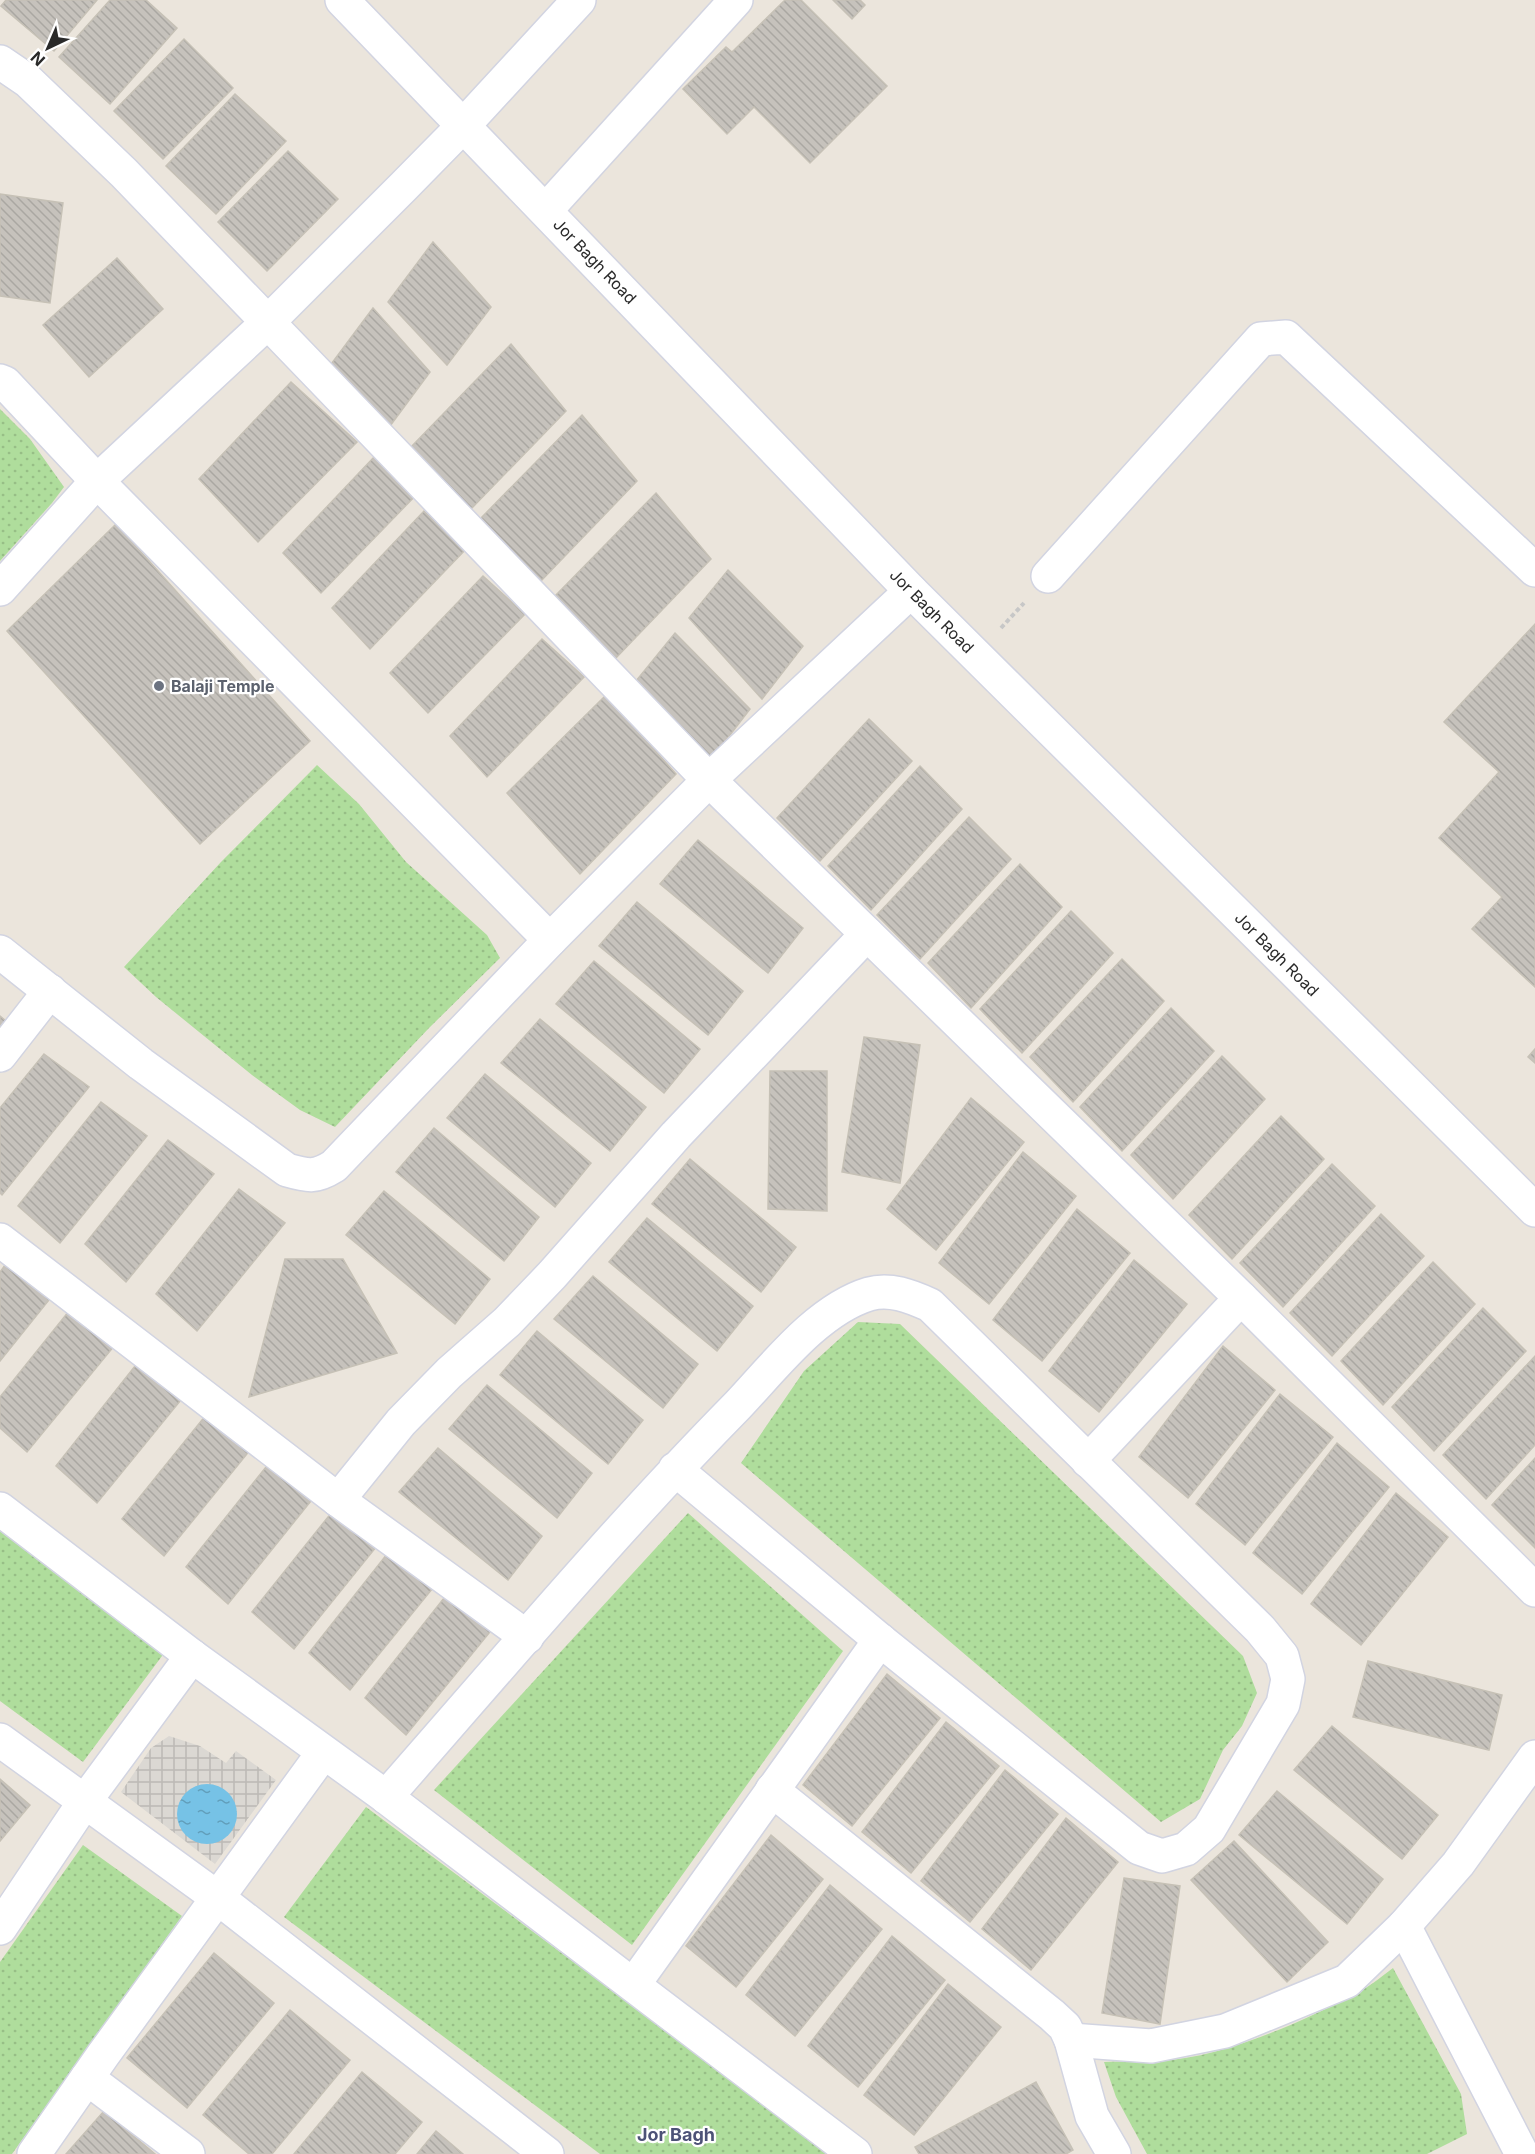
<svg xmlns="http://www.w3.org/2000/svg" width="1535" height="2154" viewBox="0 0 1535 2154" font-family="Inter,sans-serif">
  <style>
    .grass { fill: url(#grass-dots) }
    .plaza { fill: url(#plaza-grid) }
    .water { fill: url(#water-ripples) }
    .building { fill: url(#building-back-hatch); stroke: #c6c1b6; stroke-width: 1.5 }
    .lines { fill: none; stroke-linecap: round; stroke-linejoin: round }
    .minor-casing { stroke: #d2d4e1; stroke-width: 36 }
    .path { stroke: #c7c7c7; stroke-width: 4; stroke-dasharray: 4.5 3; stroke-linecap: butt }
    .minor { stroke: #fff; stroke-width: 33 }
    .worship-dot { fill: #6b7280; stroke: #fff; stroke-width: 2 }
    .labels { text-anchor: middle; stroke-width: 4.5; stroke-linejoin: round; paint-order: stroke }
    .street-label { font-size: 16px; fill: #292929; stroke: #fff }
    .worship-label { font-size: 16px; font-weight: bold; fill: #5b616d; stroke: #fff; text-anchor: start }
    .neighbourhood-label { font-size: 18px; font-weight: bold; fill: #4d5277; stroke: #fff }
  </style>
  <defs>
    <pattern id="grass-dots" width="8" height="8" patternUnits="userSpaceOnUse" patternTransform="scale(1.5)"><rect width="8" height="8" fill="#afdd9c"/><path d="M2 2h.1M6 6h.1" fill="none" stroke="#97be86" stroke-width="1.8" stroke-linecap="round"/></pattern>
    <pattern id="plaza-grid" width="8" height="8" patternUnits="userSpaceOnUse" patternTransform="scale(1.5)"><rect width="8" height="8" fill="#dbd8d3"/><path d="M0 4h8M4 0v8" fill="none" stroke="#bcb9b5"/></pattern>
    <pattern id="water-ripples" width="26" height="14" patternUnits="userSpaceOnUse" patternTransform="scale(1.5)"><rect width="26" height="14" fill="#76c2e6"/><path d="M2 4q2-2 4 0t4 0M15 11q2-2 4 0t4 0" fill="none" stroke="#619eba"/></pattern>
    <pattern id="building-back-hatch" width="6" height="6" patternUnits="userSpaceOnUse" patternTransform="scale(1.5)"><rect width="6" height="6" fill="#c6c2bc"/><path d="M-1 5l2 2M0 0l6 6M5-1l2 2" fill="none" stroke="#aaa7a2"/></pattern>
  </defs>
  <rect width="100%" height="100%" fill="#ebe5dc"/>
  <g class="grass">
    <path d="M0 409 30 439 64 487 52 503 0 561Z"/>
    <path d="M317 765 359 804 406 862 487 935 500 958 429 1028 335 1127 300 1110 252 1075 156 997 124 967 221 862Z"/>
    <path d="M858 1322 900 1324 1243 1656 1257 1693 1242 1726 1223 1750 1200 1799 1161 1822 741 1463 804 1371Z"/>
    <path d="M688 1513 843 1651 632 1945 434 1790Z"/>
    <path d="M0 1529 165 1652 83 1762 0 1701Z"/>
    <path d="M366 1807 831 2154H600L284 1917Z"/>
    <path d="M83 1845 182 1916 12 2154H0V1962Z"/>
    <path d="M1393 1968 1461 2094 1467 2134 1427 2154H1147L1116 2097 1104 2062C1123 2061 1141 2062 1160 2061 1220 2058 1298 2024 1351 1996 1366 1989 1380 1978 1393 1968Z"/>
  </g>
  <path class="plaza" d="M169 1736 200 1746 226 1763 236 1751 276 1780 215 1864 121 1792 151 1748Z"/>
  <circle class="water" cx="207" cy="1814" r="30"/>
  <g class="building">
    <path d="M6 0H97L54 51 1 6Z"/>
    <path d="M110 0H146L177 28 110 104 59 57Z"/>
    <path d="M785 0H801L887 86 810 163 754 107 727 134 683 89 726 47 732 52Z"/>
    <path d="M833 0H860L865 5 852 19Z"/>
    <path d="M184 39 233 88 163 159 114 111Z"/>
    <path d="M235 94 286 141 216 214 166 166Z"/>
    <path d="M288 151 338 199 267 271 218 222Z"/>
    <path d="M0 194 63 203 50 303 0 296Z"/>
    <path d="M433 242 491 307 447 365 388 302Z"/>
    <path d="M117 258 163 309 89 377 43 325Z"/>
    <path d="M373 308 430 372 387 430 329 367Z"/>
    <path d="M511 344 566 411 470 510 411 447Z"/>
    <path d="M291 382 357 442 258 542 199 479Z"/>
    <path d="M582 415 637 481 541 581 481 518Z"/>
    <path d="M375 456 418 493 321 593 283 553Z"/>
    <path d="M656 493 711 559 615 659 555 596Z"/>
    <path d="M424 511 466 549 370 649 332 608Z"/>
    <path d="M116 524 310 741 200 844 7 631Z"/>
    <path d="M728 570 803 646 762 699 689 618Z"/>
    <path d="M483 576 525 614 428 713 390 673Z"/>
    <path d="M1535 624V987L1472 929 1502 897 1439 838 1499 772 1444 722Z"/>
    <path d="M675 633 750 709 709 762 636 681Z"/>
    <path d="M542 639 584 677 487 777 450 736Z"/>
    <path d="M606 695 676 774 580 874 507 793Z"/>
    <path d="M869 719 912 761 820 861 777 818Z"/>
    <path d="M920 766 962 809 871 910 828 866Z"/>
    <path d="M969 817 1011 859 920 959 877 915Z"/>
    <path d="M698 840 803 928 768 973 660 884Z"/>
    <path d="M1020 864 1062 907 971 1008 928 963Z"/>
    <path d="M637 902 743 991 708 1035 599 946Z"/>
    <path d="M1071 911 1113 953 1022 1053 980 1009Z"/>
    <path d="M1122 959 1164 1001 1073 1102 1030 1057Z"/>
    <path d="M594 961 700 1049 664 1093 556 1004Z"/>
    <path d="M1171 1008 1214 1051 1122 1151 1080 1107Z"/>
    <path d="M0 1016 13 1027 0 1043Z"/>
    <path d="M540 1019 646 1107 610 1151 501 1063Z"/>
    <path d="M864 1037 920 1045 900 1183 842 1172Z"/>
    <path d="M1535 1049V1063L1528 1057Z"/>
    <path d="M44 1054 89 1087 2 1195 0 1193V1108Z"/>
    <path d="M1222 1056 1265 1099 1173 1199 1131 1155Z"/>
    <path d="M770 1071H827V1211L768 1209Z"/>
    <path d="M485 1074 591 1163 555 1207 447 1118Z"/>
    <path d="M971 1098 1024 1142 936 1250 887 1209Z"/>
    <path d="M101 1102 147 1136 60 1243 18 1206Z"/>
    <path d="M1281 1116 1324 1159 1232 1259 1189 1215Z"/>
    <path d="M434 1128 539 1217 504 1261 396 1172Z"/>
    <path d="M168 1140 214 1174 126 1282 85 1244Z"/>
    <path d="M1023 1152 1076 1196 989 1304 939 1263Z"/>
    <path d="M690 1159 796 1247 761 1292 652 1204Z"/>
    <path d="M1332 1164 1375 1206 1283 1307 1240 1263Z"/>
    <path d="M239 1189 285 1223 197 1331 156 1294Z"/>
    <path d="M384 1191 490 1279 455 1324 346 1235Z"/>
    <path d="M1077 1209 1130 1253 1042 1361 993 1320Z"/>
    <path d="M1381 1214 1424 1256 1332 1356 1290 1313Z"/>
    <path d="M647 1218 753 1306 717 1351 609 1262Z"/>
    <path d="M285 1259H343L397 1353 249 1397Z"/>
    <path d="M1134 1260 1187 1304 1099 1412 1049 1371Z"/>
    <path d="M8 1261 53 1295 0 1361V1272Z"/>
    <path d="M1433 1262 1475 1304 1383 1405 1341 1361Z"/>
    <path d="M593 1276 698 1364 663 1408 554 1319Z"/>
    <path d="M1483 1308 1526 1351 1434 1451 1392 1407Z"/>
    <path d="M69 1311 115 1345 27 1452 0 1428V1397Z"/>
    <path d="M537 1331 643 1420 608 1464 500 1375Z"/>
    <path d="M1223 1346 1275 1390 1188 1498 1139 1457Z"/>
    <path d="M1535 1356V1445L1486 1499 1443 1455Z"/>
    <path d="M139 1361 185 1395 97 1503 56 1466Z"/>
    <path d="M487 1385 592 1473 557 1518 449 1429Z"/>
    <path d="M1280 1394 1333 1437 1245 1545 1196 1504Z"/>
    <path d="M206 1415 251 1449 164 1556 122 1519Z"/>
    <path d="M1337 1443 1389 1487 1302 1594 1253 1553Z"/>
    <path d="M438 1448 542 1536 508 1580 399 1492Z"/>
    <path d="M1535 1458V1548L1492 1505Z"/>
    <path d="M270 1462 315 1496 228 1604 186 1567Z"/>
    <path d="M1396 1493 1448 1537 1361 1645 1311 1604Z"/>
    <path d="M336 1507 381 1541 294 1649 252 1612Z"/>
    <path d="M391 1549 437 1583 350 1690 309 1653Z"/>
    <path d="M448 1593 494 1627 406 1735 365 1698Z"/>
    <path d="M1368 1661 1502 1695 1489 1750 1353 1717Z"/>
    <path d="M887 1674 940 1718 852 1826 803 1785Z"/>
    <path d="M946 1722 999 1766 911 1873 862 1832Z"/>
    <path d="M1332 1726 1438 1815 1402 1859 1294 1770Z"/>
    <path d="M1005 1770 1058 1814 970 1922 921 1881Z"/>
    <path d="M0 1779 30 1805 0 1841Z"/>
    <path d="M1277 1791 1383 1879 1347 1924 1239 1835Z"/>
    <path d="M1066 1818 1118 1862 1031 1970 982 1929Z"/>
    <path d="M771 1835 823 1879 736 1987 686 1946Z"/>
    <path d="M1234 1841 1328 1942 1287 1982 1191 1880Z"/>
    <path d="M1124 1878 1180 1886 1160 2024 1102 2013Z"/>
    <path d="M830 1885 882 1929 795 2036 746 1995Z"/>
    <path d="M892 1936 945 1980 858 2087 808 2046Z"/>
    <path d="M214 1953 274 2003 187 2108 127 2058Z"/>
    <path d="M948 1984 1001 2027 914 2135 864 2095Z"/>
    <path d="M290 2010 350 2060 272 2154H249L203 2115Z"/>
    <path d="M362 2072 422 2122 395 2154H294Z"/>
    <path d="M1036 2082 1073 2150 1066 2154H919L915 2147Z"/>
    <path d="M104 2111 155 2154H66Z"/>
    <path d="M436 2131 463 2154H417Z"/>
  </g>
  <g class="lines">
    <g class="minor-casing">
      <g id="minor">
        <path d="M342 0 911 591 1535 1210"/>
        <path d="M0 62 28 81 124 173 709 780 1241 1298 1535 1590"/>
        <path d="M546 210 736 0"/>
        <path d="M0 381 5 383 97 481 550 940"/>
        <path d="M1048 576 1261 339 1286 337 1535 570"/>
        <path d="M0 589 97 481 268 322 404 186 462 127 579 0"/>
        <path d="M0 952 141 1064 287 1170C308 1176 315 1178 334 1166L550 940 709 780 911 591"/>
        <path d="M0 1055 50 991"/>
        <path d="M0 1240 338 1500 527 1637"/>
        <path d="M1088 1461 1241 1298"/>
        <path d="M338 1500 401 1422 449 1373 507 1322 552 1275 676 1135 867 934"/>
        <path d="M0 1509 192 1656 386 1797 855 2154"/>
        <path d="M0 1740 218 1898 547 2154"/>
        <path d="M772 1790 1052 2015 1065 2027 1071 2040 1092 2116 1114 2154"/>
        <path d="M386 1797C502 1665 615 1530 738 1405 774 1367 817 1310 869 1294 890 1288 910 1296 930 1305L1260 1629 1282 1656 1288 1679 1283 1704 1209 1829 1186 1849 1162 1856 1139 1848 880 1640 675 1469"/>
        <path d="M0 1928 85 1801 192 1656"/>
        <path d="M634 1984 880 1640"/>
        <path d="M1071 2040 1151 2046 1225 2031 1347 1981 1404 1926"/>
        <path d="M87 2078 188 2154"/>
        <path d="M34 2154 103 2055 323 1753"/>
        <path d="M1522 2154 1404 1926 1458 1864 1535 1757"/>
      </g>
    </g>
    <path class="path" d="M1001 628 1024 603"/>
    <use href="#minor" class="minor"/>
  </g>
  <circle class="worship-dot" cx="159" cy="686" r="6"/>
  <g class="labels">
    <g class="street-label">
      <text transform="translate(595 261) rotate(46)" y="6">Jor Bagh Road</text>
      <text transform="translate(932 611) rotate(45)" y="6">Jor Bagh Road</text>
      <text transform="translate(1277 954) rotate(45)" y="6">Jor Bagh Road</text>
    </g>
    <g class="worship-label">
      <text x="171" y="692">Balaji Temple</text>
    </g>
    <g class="neighbourhood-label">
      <text x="676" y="2141">Jor Bagh</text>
    </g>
  </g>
  <g transform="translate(48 48) rotate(224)" stroke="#ffffff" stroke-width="4.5" paint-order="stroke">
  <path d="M0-4.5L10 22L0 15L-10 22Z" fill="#292929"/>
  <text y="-9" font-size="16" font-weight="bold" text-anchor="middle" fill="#292929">N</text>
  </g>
</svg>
